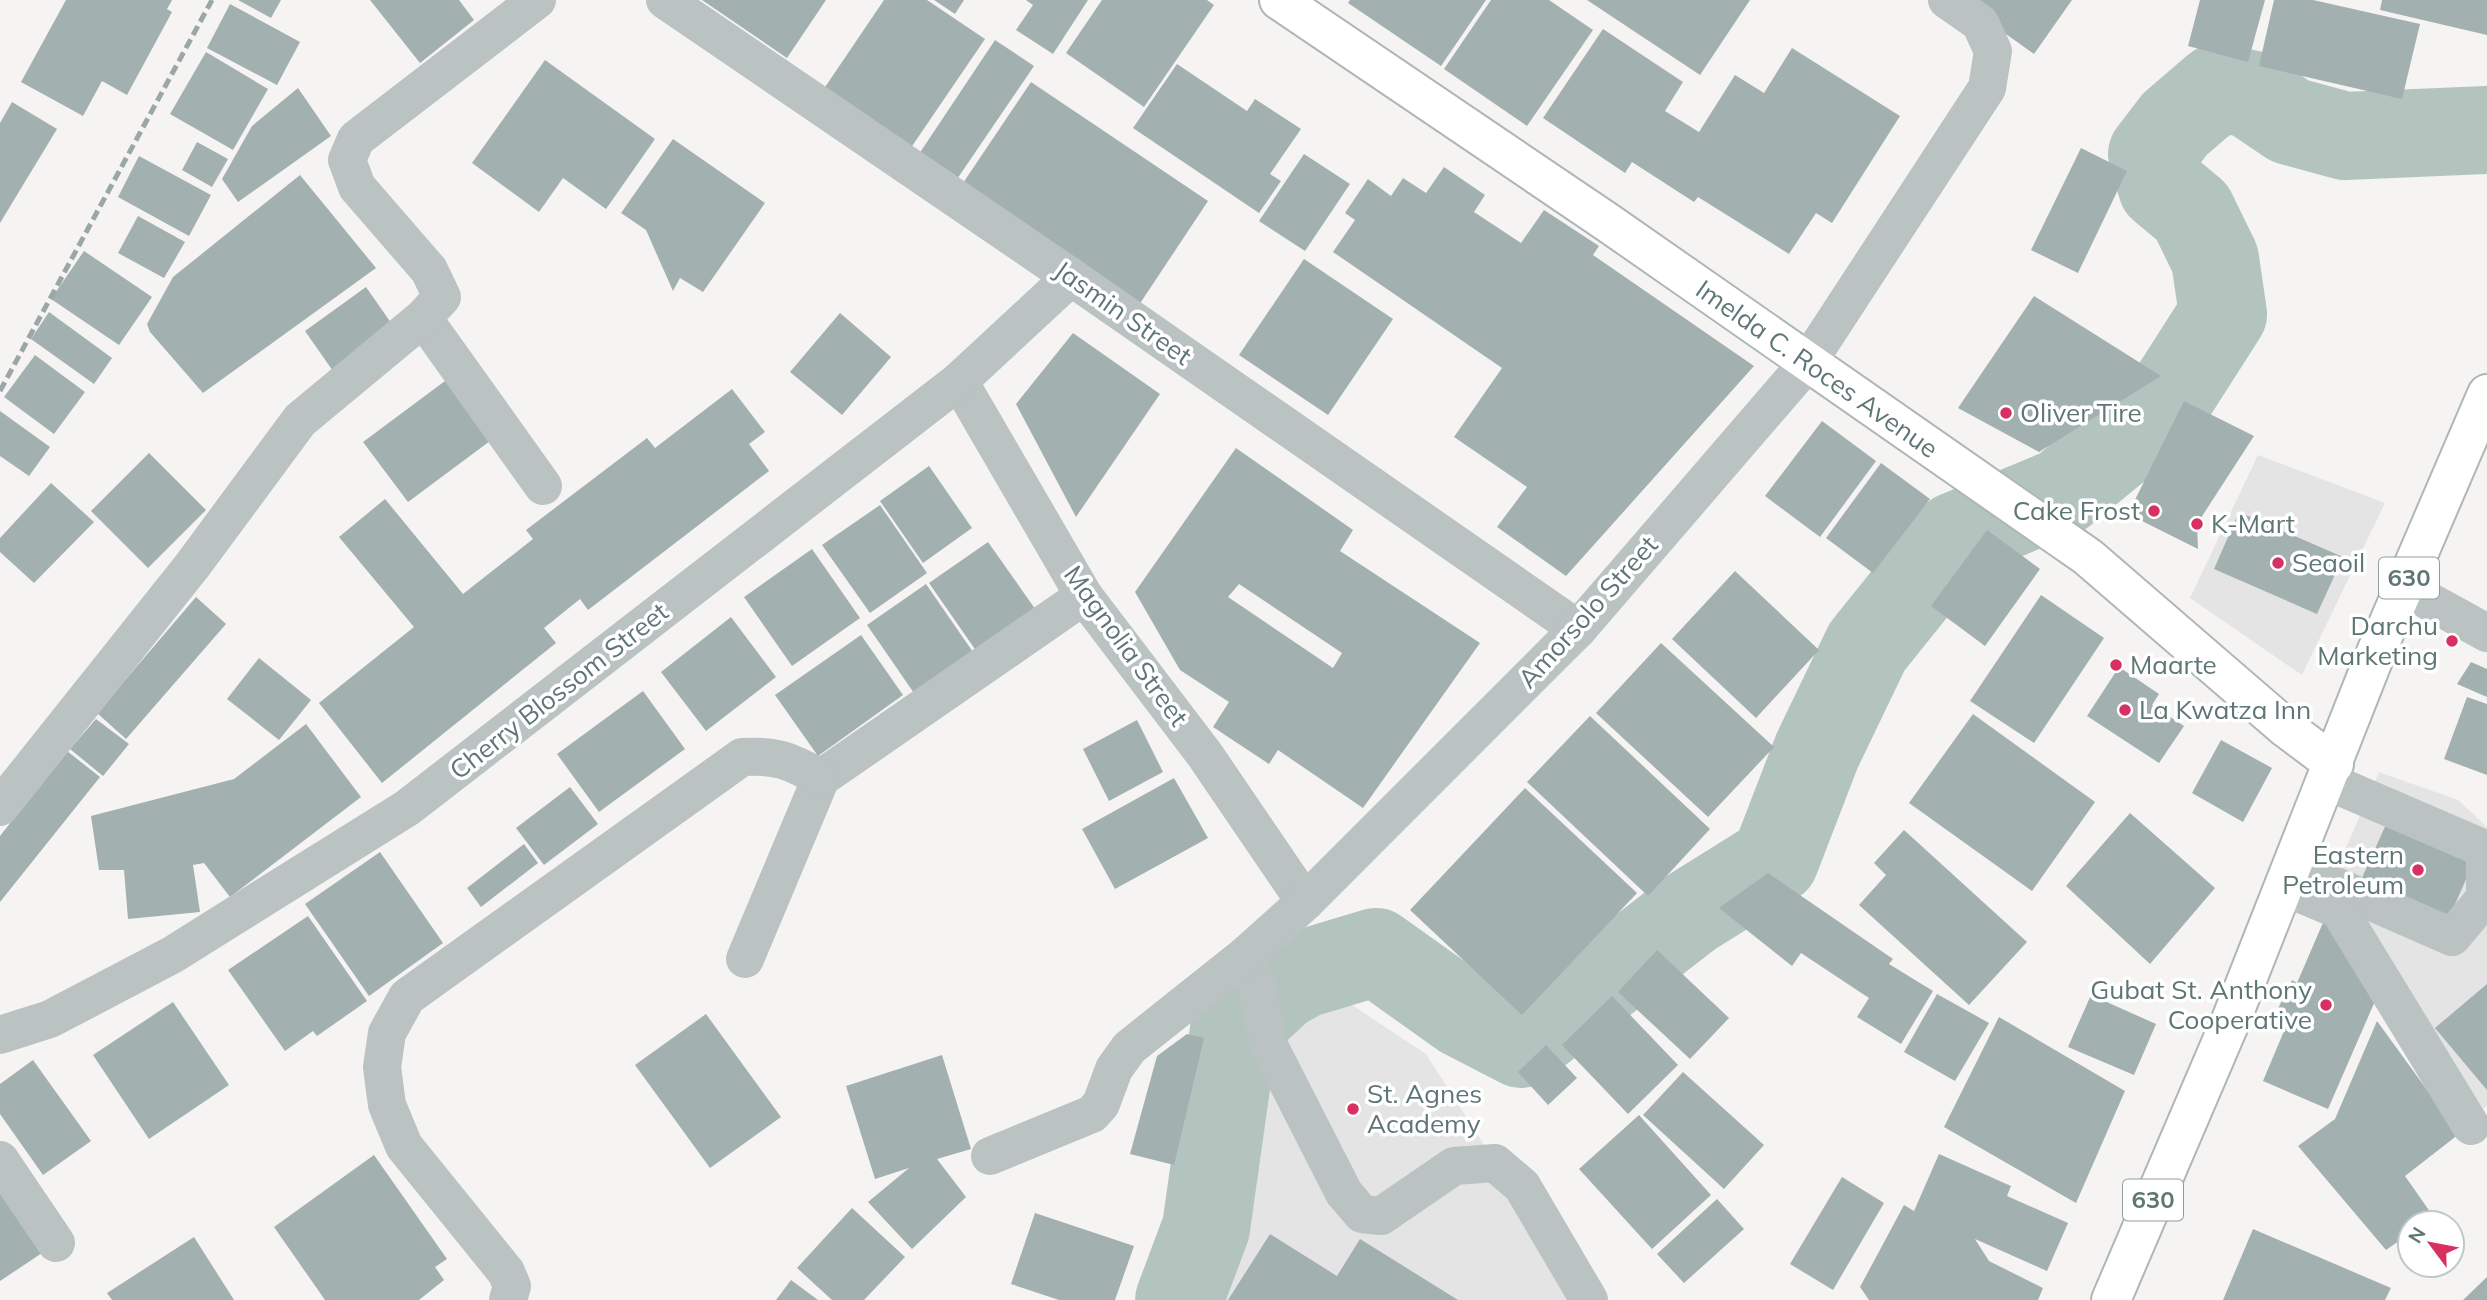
<svg xmlns="http://www.w3.org/2000/svg" width="2487" height="1300" viewBox="0 0 2487 1300" font-family="Mulish,sans-serif">
  <style>
    .built { fill: #e3e4e3 }
    .lines { fill: none; stroke-linecap: round; stroke-linejoin: round }
    .river { stroke: #b3c4bf; stroke-width: 88 }
    .building { fill: #a2b0af; fill-rule: evenodd }
    .major-casing { stroke: #aeb7b6; stroke-width: 42 }
    .minor { stroke: #bac2c2; stroke-width: 38 }
    .major { stroke: #fff; stroke-width: 38 }
    .rail { stroke: #9ba7a6; stroke-width: 5; stroke-dasharray: 10 5; stroke-linecap: butt }
    .poi-dot { fill: #d83161; stroke: #fff; stroke-width: 2.5 }
    .labels { text-anchor: middle; stroke-width: 7; stroke-linejoin: round; paint-order: stroke }
    .shield { fill: #fff; stroke: #8ea09e; stroke-width: 2 }
    .shield-label { font-size: 24px; font-weight: bold; fill: #5e7775 }
    .street-label { font-size: 26px; fill: #5e7775; stroke: #fff }
    .poi-label { font-size: 26px; fill: #5e7775; stroke: #fff; text-anchor: start }
  </style>
  <rect width="100%" height="100%" fill="#f6f4f3"/>
  <g class="built">
    <path d="M2258 455 2385 503 2302 675 2190 598Z"/>
    <path d="M2379 772 2458 800 2487 827V1106L2481 1110 2327 891Z"/>
    <path d="M1328 989 1426 1054 1523 1206 1572 1300H1196L1215 1261 1256 1053Z"/>
  </g>
  <g class="lines">
    <path class="river" d="M1179 1300 1206 1228 1234 1030 1280 987 1303 974 1376 952 1463 1014 1521 1044 1690 913 1775 860 1817 751 1867 647 1956 536 2062 492 2161 411 2223 314 2215 259 2192 212 2162 187 2152 154 2175 124 2217 88 2250 94 2290 121 2345 136 2487 130"/>
  </g>
  <g class="building">
    <path d="M66 0H172L167 9 172 12 127 95 102 81 83 116 21 82Z"/>
    <path d="M238 0H281L271 18Z"/>
    <path d="M370 0H459L474 20 420 63Z"/>
    <path d="M702 0H826L787 58Z"/>
    <path d="M884 0H927L985 39 906 155 819 96Z"/>
    <path d="M934 0H964L955 14Z"/>
    <path d="M1026 0H1088L1053 54 1016 30 1033 5Z"/>
    <path d="M1102 0H1207L1214 5 1144 107 1066 53Z"/>
    <path d="M1350 0H1486L1441 66 1348 3Z"/>
    <path d="M1491 0H1549L1593 30 1527 126 1444 69Z"/>
    <path d="M1587 0H1750L1700 75Z"/>
    <path d="M1958 0H2072L2034 54Z"/>
    <path d="M2200 0H2265L2248 62 2188 46Z"/>
    <path d="M2274 0H2313L2420 24 2402 99 2259 66Z"/>
    <path d="M2382 0H2487V35L2380 10Z"/>
    <path d="M230 4 300 42 277 85 207 48Z"/>
    <path d="M1603 29 1683 82 1665 111 1699 132 1735 75 1764 93 1792 48 1900 116 1832 223 1816 213 1789 254 1698 197 1694 202 1632 162 1625 173 1543 118Z"/>
    <path d="M995 40 1034 66 953 185 915 160Z"/>
    <path d="M206 52 268 89 233 150 170 114Z"/>
    <path d="M545 60 655 139 606 209 563 178 539 212 472 163Z"/>
    <path d="M1177 64 1247 111 1255 99 1301 129 1270 174 1281 181 1259 213 1133 128Z"/>
    <path d="M1031 82 1208 201 1135 311 957 192Z"/>
    <path d="M298 88 331 136 238 202 222 179 252 126Z"/>
    <path d="M12 102 57 129 0 223V123Z"/>
    <path d="M673 139 765 203 703 292 680 278 673 291 646 230 621 213Z"/>
    <path d="M197 142 228 159 212 187 182 170Z"/>
    <path d="M2081 148 2127 171 2078 273 2031 250Z"/>
    <path d="M1304 154 1350 184 1305 251 1259 221Z"/>
    <path d="M139 156 211 195 189 236 118 197Z"/>
    <path d="M1444 167 1485 195 1474 212 1521 243 1544 210 1599 246 1593 255 1754 366 1566 576 1497 527 1527 487 1454 437 1502 368 1333 252 1355 220 1345 213 1368 179 1391 196 1403 178 1426 193Z"/>
    <path d="M300 175 376 268 203 393 150 332 147 324 173 277Z"/>
    <path d="M138 216 185 242 164 278 118 253Z"/>
    <path d="M84 251 152 297 119 345 51 299Z"/>
    <path d="M1304 259 1393 319 1328 415 1239 355Z"/>
    <path d="M366 287 403 340 342 384 305 331Z"/>
    <path d="M2034 296 2161 376 2039 452 1958 408Z"/>
    <path d="M49 312 112 358 94 384 31 339Z"/>
    <path d="M840 313 891 357 842 415 790 372Z"/>
    <path d="M1073 333 1160 394 1076 517 1016 404Z"/>
    <path d="M35 355 85 392 54 434 4 397Z"/>
    <path d="M449 378 494 438 408 502 363 442Z"/>
    <path d="M732 389 765 432 749 444 769 471 588 610 580 599 544 628 556 643 382 783 319 703 414 627 339 537 385 499 463 594 533 539 526 530 647 438 655 448Z"/>
    <path d="M2184 401 2254 436 2197 524 2198 549 2128 514Z"/>
    <path d="M0 411 50 447 29 476 0 456Z"/>
    <path d="M1822 421 1876 461 1820 537 1765 496Z"/>
    <path d="M1236 448 1353 530 1340 551 1480 643 1363 808 1278 750 1269 764 1213 727 1229 702 1180 670 1135 592ZM1239 584 1342 653 1333 668 1228 597Z"/>
    <path d="M149 453 206 510 148 568 91 511Z"/>
    <path d="M1881 463 1930 499 1873 573 1826 538Z"/>
    <path d="M929 466 972 528 923 563 880 501Z"/>
    <path d="M51 483 94 522 34 583 0 552V538Z"/>
    <path d="M880 505 927 573 870 613 822 545Z"/>
    <path d="M2239 512 2343 557 2317 614 2214 569Z"/>
    <path d="M1987 530 2040 569 1985 646 1931 606Z"/>
    <path d="M988 542 1038 613 979 655 929 583Z"/>
    <path d="M812 549 860 618 792 666 744 597Z"/>
    <path d="M1735 571 1819 650 1756 718 1672 639Z"/>
    <path d="M926 584 975 655 916 696 867 625Z"/>
    <path d="M2041 595 2104 638 2034 743 1970 701Z"/>
    <path d="M196 597 226 624 126 739 97 713Z"/>
    <path d="M731 617 776 677 706 731 661 672Z"/>
    <path d="M861 635 903 695 818 756 775 695Z"/>
    <path d="M1661 643 1774 747 1708 817 1596 713Z"/>
    <path d="M259 658 311 700 279 740 227 699Z"/>
    <path d="M2471 662 2487 669V697L2457 684Z"/>
    <path d="M2119 667 2159 694 2152 705 2184 726 2159 763 2087 716Z"/>
    <path d="M643 691 685 749 599 812 557 754Z"/>
    <path d="M2467 697 2487 704V775L2444 759Z"/>
    <path d="M1973 714 2095 802 2032 891 1909 803Z"/>
    <path d="M1590 716 1710 829 1648 896 1527 782Z"/>
    <path d="M96 719 129 744 103 776 70 749Z"/>
    <path d="M1137 720 1163 772 1109 801 1083 749Z"/>
    <path d="M306 724 361 797 230 897 204 863 193 865 200 912 128 919 124 870H99L91 816 234 779Z"/>
    <path d="M2221 740 2272 768 2243 822 2192 793Z"/>
    <path d="M67 751 100 777 0 902V836Z"/>
    <path d="M1174 778 1208 838 1115 889 1082 829Z"/>
    <path d="M570 787 598 824 544 865 516 828Z"/>
    <path d="M1525 788 1637 893 1522 1015 1410 910Z"/>
    <path d="M2130 813 2215 888 2150 964 2066 886Z"/>
    <path d="M2388 820 2475 859 2448 920 2361 880Z"/>
    <path d="M1904 830 2027 942 1969 1005 1859 905 1886 875 1874 863Z"/>
    <path d="M524 844 538 863 481 907 467 888Z"/>
    <path d="M380 852 443 943 369 996 305 904Z"/>
    <path d="M1768 873 1893 959 1889 964 1933 991 1901 1044 1857 1017 1869 998 1801 953 1792 966 1719 908Z"/>
    <path d="M2328 911 2382 985 2328 1109 2263 1081 2284 1031 2270 1025 2292 980 2297 983Z"/>
    <path d="M308 916 367 1001 317 1036 313 1031 285 1051 228 970Z"/>
    <path d="M1657 950 1729 1018 1690 1059 1618 992Z"/>
    <path d="M2487 984V1090L2435 1028Z"/>
    <path d="M1937 994 1989 1023 1955 1081 1904 1052Z"/>
    <path d="M2091 995 2156 1024 2134 1075 2068 1047Z"/>
    <path d="M1612 996 1678 1065 1628 1114 1562 1045Z"/>
    <path d="M173 1002 229 1085 149 1139 93 1055Z"/>
    <path d="M706 1014 781 1117 710 1168 635 1065Z"/>
    <path d="M1999 1017 2125 1091 2076 1203 1944 1127Z"/>
    <path d="M2377 1021 2459 1134 2405 1176 2433 1216 2423 1223H2410V1233L2386 1250 2298 1146 2335 1119Z"/>
    <path d="M1187 1034 1204 1038 1174 1165 1130 1154 1157 1056Z"/>
    <path d="M1546 1045 1577 1078 1548 1105 1518 1072Z"/>
    <path d="M942 1055 971 1149 937 1159 966 1197 912 1249 868 1202 909 1168 875 1179 846 1086Z"/>
    <path d="M33 1060 91 1141 43 1175 0 1114V1084Z"/>
    <path d="M1683 1072 1764 1145 1724 1189 1643 1115Z"/>
    <path d="M1639 1115 1711 1195 1652 1249 1579 1169Z"/>
    <path d="M1939 1154 2011 1186 2007 1196 2068 1223 2047 1271 1975 1239 1989 1261 2043 1288 2038 1300H1869L1860 1287 1904 1205 1914 1211Z"/>
    <path d="M374 1155 447 1259 435 1267 444 1280 419 1300H325L274 1227Z"/>
    <path d="M1842 1177 1884 1203 1833 1290 1790 1264Z"/>
    <path d="M0 1178 48 1249 0 1281Z"/>
    <path d="M1717 1199 1744 1229 1684 1283 1657 1254Z"/>
    <path d="M852 1208 905 1257 864 1300H832L797 1268Z"/>
    <path d="M1035 1213 1134 1246 1115 1300H1059L1011 1284Z"/>
    <path d="M2253 1229 2391 1288 2385 1300H2223Z"/>
    <path d="M1270 1234 1337 1276 1360 1239 1458 1300H1228Z"/>
    <path d="M194 1237 234 1300H112L107 1293Z"/>
    <path d="M2487 1277V1300H2463Z"/>
    <path d="M791 1280 818 1300H776Z"/>
  </g>
  <g class="lines">
    <g class="major-casing">
      <g id="major">
        <path d="M1279 0 1607 222 2088 557 2286 728 2334 764"/>
        <path d="M2111 1300 2231 1020 2377 650 2487 394"/>
      </g>
    </g>
    <g class="minor">
      <path d="M665 0 1071 277 1578 629"/>
      <path d="M423 318 543 486"/>
      <path d="M959 381 1084 596 1205 755 1305 902"/>
      <path d="M2405 588 2487 633"/>
      <path d="M0 807 192 566 300 420 423 318 442 297 429 270 357 187 347 160 356 139 537 0"/>
      <path d="M2292 867 2452 937 2485 898V849L2327 781"/>
      <path d="M2303 895 2339 910 2471 1126"/>
      <path d="M1247 954 1257 988 1269 1046 1344 1193 1362 1214 1381 1216 1454 1166 1495 1163 1522 1186 1589 1300"/>
      <path d="M745 959 821 778 1084 596"/>
      <path d="M0 1035 50 1019 172 955 407 808 959 381 1071 277"/>
      <path d="M990 1156 1092 1114 1101 1104 1114 1069 1129 1048 1247 954 1305 902 1578 629 1808 362 1987 88 1993 51 1980 23 1947 0"/>
      <path d="M0 1160 56 1243"/>
      <path d="M508 1300 512 1286 506 1272 404 1146 387 1105 382 1067 387 1033 407 997 742 757C778 755 790 761 821 778"/>
    </g>
    <use href="#major" class="major"/>
    <path class="rail" d="M0 391 212 0"/>
  </g>
  <g class="poi-dot">
    <circle cx="2006" cy="413" r="7"/>
    <circle cx="2154" cy="511" r="7"/>
    <circle cx="2197" cy="524" r="7"/>
    <circle cx="2278" cy="563" r="7"/>
    <circle cx="2452" cy="641" r="7"/>
    <circle cx="2116" cy="665" r="7"/>
    <circle cx="2125" cy="710" r="7"/>
    <circle cx="2418" cy="870" r="7"/>
    <circle cx="2326" cy="1005" r="7"/>
    <circle cx="1353" cy="1109" r="7"/>
  </g>
  <g class="labels">
    <g class="shield">
      <rect x="2379" y="557.5" width="60" height="41" rx="5"/>
      <rect x="2123" y="1179.5" width="60" height="41" rx="5"/>
    </g>
    <g class="shield-label">
      <text x="2409" y="586">630</text>
      <text x="2153" y="1208">630</text>
    </g>
    <g class="street-label">
      <text transform="translate(1123 313) rotate(35)" y="9">Jasmin Street</text>
      <text transform="translate(1817 369) rotate(35)" y="9">Imelda C. Roces Avenue</text>
      <text transform="translate(1588 612) rotate(-48)" y="9">Amorsolo Street</text>
      <text transform="translate(1126 646) rotate(54)" y="9">Magnolia Street</text>
      <text transform="translate(559 691) rotate(-38)" y="9">Cherry Blossom Street</text>
    </g>
    <g class="poi-label">
      <text x="2020" y="422">Oliver Tire</text>
      <text x="2140" y="520" text-anchor="end">Cake Frost</text>
      <text x="2211" y="533">K-Mart</text>
      <text x="2292" y="572">Seaoil</text>
      <text x="2438" y="635" text-anchor="end">Darchu<tspan x="2438" dy="30">Marketing</tspan></text>
      <text x="2130" y="674">Maarte</text>
      <text x="2139" y="719">La Kwatza Inn</text>
      <text x="2404" y="864" text-anchor="end">Eastern<tspan x="2404" dy="30">Petroleum</tspan></text>
      <text x="2312" y="999" text-anchor="end">Gubat St. Anthony<tspan x="2312" dy="30">Cooperative</tspan></text>
      <text x="1367" y="1103">St. Agnes<tspan x="1367" dy="30">Academy</tspan></text>
    </g>
  </g>
  <g transform="translate(2431 1244) rotate(302)"><circle r="33" fill="#ffffff" stroke="#bfc9c8" stroke-width="2"/>
  <path d="M0-5L12 26L0 18L-12 26Z" fill="#d83161"/>
  <text y="-10" font-size="19" font-weight="bold" text-anchor="middle" fill="#5e7775">N</text>
  </g>
</svg>
